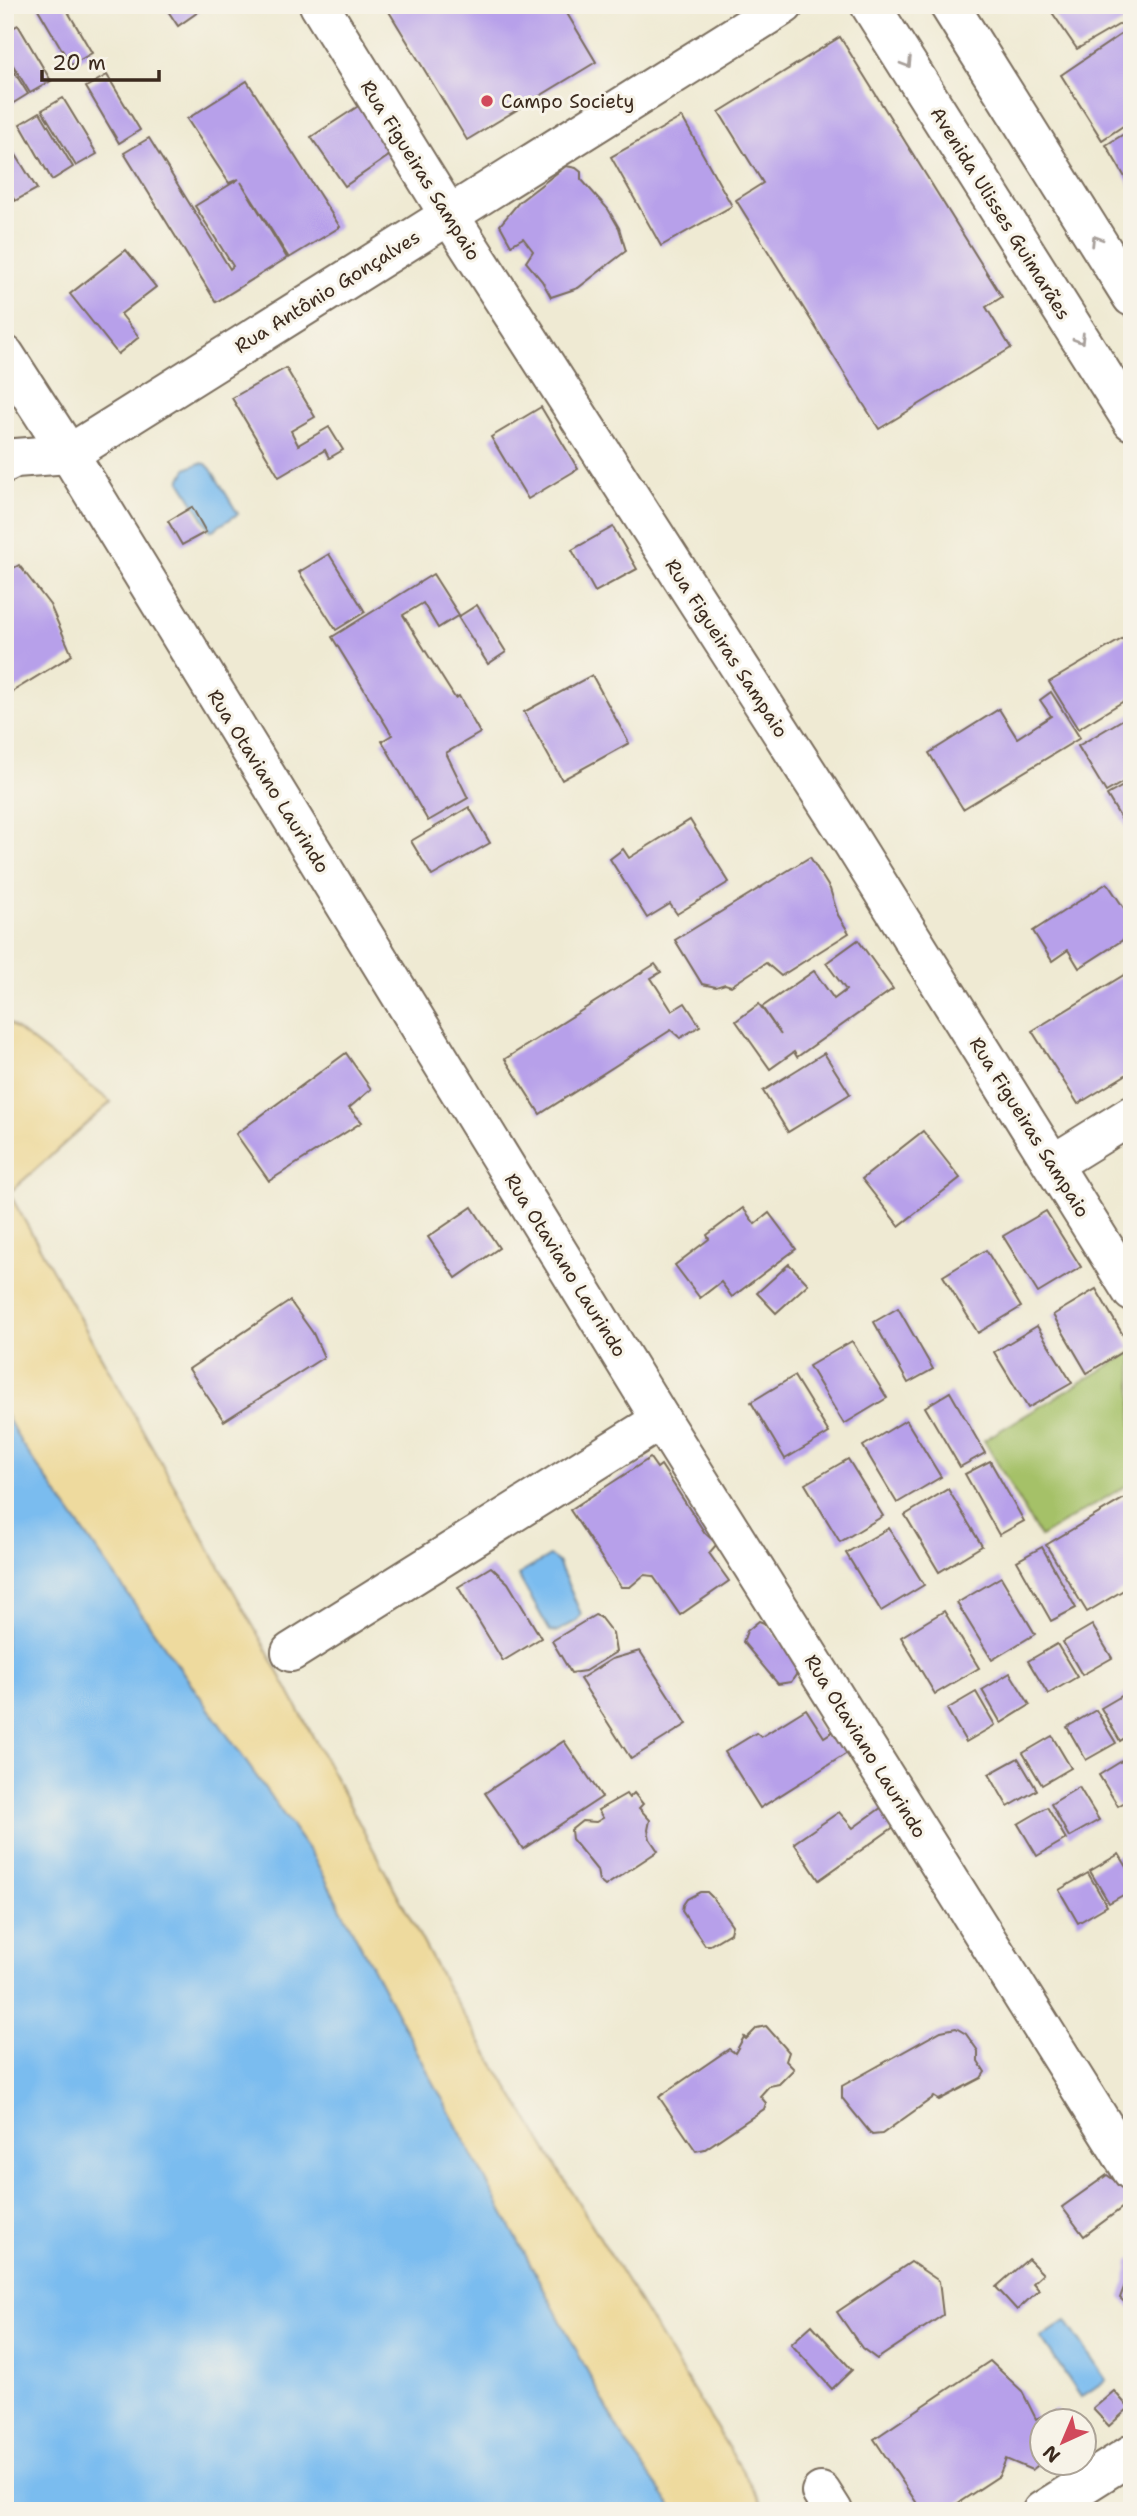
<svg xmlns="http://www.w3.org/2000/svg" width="1137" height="2516" viewBox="0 0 1137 2516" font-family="'Shantell Sans',sans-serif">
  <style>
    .green { fill: #a5c168; stroke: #707643; stroke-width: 2 }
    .sand { fill: #eeda9e; stroke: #94825e; stroke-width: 2 }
    .water { fill: #7abcef; stroke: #5a7386; stroke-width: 2 }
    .building { fill: #b7a0ea }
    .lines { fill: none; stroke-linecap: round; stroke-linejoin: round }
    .minor-casing { stroke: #7a6d5d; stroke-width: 42 }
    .primary-casing { stroke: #7a6d5d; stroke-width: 42 }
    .minor { stroke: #fff; stroke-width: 38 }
    .primary { stroke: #fff; stroke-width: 38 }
    .oneway { stroke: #a79f9a }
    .poi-dot { fill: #d1495b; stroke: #f7f3e8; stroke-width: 2.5 }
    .labels { text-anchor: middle; stroke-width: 6; stroke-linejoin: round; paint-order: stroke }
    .poi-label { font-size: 19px; fill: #3b2a1e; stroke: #f7f3e8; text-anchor: start }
    .street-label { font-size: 19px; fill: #3b2a1e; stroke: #f7f3e8 }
  </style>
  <rect width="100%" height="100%" fill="#f7f3e8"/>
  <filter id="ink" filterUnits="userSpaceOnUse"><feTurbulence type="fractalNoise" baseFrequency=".0143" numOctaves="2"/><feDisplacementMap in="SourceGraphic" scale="14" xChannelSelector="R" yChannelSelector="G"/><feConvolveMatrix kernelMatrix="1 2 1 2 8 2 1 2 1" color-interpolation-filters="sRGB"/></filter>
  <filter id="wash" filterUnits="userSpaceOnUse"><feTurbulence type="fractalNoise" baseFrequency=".00686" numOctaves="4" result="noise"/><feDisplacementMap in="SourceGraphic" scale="28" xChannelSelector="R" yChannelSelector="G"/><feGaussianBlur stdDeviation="1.57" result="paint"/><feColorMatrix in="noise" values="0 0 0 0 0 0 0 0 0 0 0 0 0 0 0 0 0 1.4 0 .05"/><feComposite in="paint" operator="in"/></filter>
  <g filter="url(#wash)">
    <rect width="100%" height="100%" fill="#efead3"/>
    <path class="green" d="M1132 1352V1482L1040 1537 984 1440Z"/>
    <path class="sand" d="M5 1020 111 1102 9 1193 264 1645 448 1989 767 2511H675L624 2440 314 1858 21 1443 5 1413Z"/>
    <g class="water">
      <path d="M200 463 206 464 211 469 238 514 211 531 180 481 186 469Z"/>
      <path d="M5 1413 21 1443 314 1858 624 2440 675 2511H5Z"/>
      <path d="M550 1556 558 1562 581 1614 577 1621 556 1632 550 1631 518 1575Z"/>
      <path d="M1066 2321 1106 2380 1081 2397 1041 2338Z"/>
    </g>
    <g id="blocks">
      <g class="building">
        <path d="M45 5H64L92 53 71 65 38 9Z"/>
        <path d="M164 5H208L178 26Z"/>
        <path d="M385 5H562L596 62 467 140Z"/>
        <path d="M1047 5H1132V17L1077 49Z"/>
        <path d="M18 25 51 81 30 93 5 52V32Z"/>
        <path d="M1132 27V120L1102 140 1061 75Z"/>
        <path d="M840 37 1002 297 986 307 1011 348 879 429 736 200 763 183 719 112Z"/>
        <path d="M5 57 28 94 7 107 5 104Z"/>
        <path d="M107 75 140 130 119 143 86 87Z"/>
        <path d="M247 81 340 227 289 258 241 182 287 258 216 302 124 153 149 138 230 269 233 266 195 206 239 179 229 183 187 119Z"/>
        <path d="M63 98 97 154 76 166 42 110Z"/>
        <path d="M363 103 396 151 345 186 311 137Z"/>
        <path d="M40 112 73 167 52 180 20 124Z"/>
        <path d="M682 117 732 206 661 246 611 157Z"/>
        <path d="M1132 129V189L1106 145Z"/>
        <path d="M5 137 37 189 15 201 5 185Z"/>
        <path d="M566 166 576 168 581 172V179L608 209 619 228 626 251 578 288 551 297 542 281 526 262 533 251 523 238 511 245 500 225 519 202Z"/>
        <path d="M126 250 156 287 121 314 139 337 118 354 70 294Z"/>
        <path d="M286 368 315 417 291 431 298 445 329 427 343 450 329 458 325 450 279 477 232 398Z"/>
        <path d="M541 407 578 469 528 499 491 437Z"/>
        <path d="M192 507 206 532 182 545 168 521Z"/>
        <path d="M613 527 637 569 595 592 572 550Z"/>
        <path d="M329 554 365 612 336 630 299 572Z"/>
        <path d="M19 565 50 605 72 655 5 696V573Z"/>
        <path d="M433 574 459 615 438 628 423 603 403 615 455 698 459 696 480 733 446 753 468 798 428 821 382 741 392 735 332 637Z"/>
        <path d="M477 605 506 652 488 664 458 617Z"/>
        <path d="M1132 633V696L1078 729 1049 682Z"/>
        <path d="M592 675 629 743 562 780 524 712Z"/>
        <path d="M1051 692 1080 738 963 809 929 753 999 709 1017 738 1051 716 1040 700Z"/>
        <path d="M1132 714V777L1106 792 1078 746Z"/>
        <path d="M1132 781V837L1107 795Z"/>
        <path d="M469 807 490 843 432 876 411 841Z"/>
        <path d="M690 820 729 882 677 914 670 904 647 918 610 859 623 849 629 858Z"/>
        <path d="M810 857 830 889 838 915 849 933 781 976 766 963 731 986 725 984 716 987 702 984 675 940Z"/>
        <path d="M1107 883 1132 920V934L1079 968 1068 950 1052 961 1033 931Z"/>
        <path d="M858 940 893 989 797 1057 794 1052 770 1069 736 1021 759 1004 781 1035 762 1007 814 971 834 999 846 990 826 963Z"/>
        <path d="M655 964 661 972 651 978 672 1011 685 1003 700 1026 680 1038 671 1030 540 1114 505 1059Z"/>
        <path d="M1132 970V1071L1078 1104 1032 1031Z"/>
        <path d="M346 1053 371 1089 349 1108 362 1122 269 1181 236 1134Z"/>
        <path d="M824 1053 850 1094 788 1132 763 1091Z"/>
        <path d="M923 1131 960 1178 899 1226 862 1179Z"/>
        <path d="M472 1207 499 1248 456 1278 428 1237Z"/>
        <path d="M743 1208 755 1224 769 1213 796 1249 732 1297 721 1282 700 1298 675 1265 709 1239 707 1235Z"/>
        <path d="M1046 1211 1081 1267 1038 1293 1003 1236Z"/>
        <path d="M986 1250 1021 1307 978 1333 943 1276Z"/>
        <path d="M789 1264 808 1284 776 1313 757 1293Z"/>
        <path d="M1096 1289 1130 1347 1087 1373 1053 1315Z"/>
        <path d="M290 1301 313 1333 324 1357 224 1421 189 1369Z"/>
        <path d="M898 1308 933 1369 908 1383 874 1322Z"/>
        <path d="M1037 1326 1072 1383 1028 1408 994 1352Z"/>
        <path d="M852 1341 887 1398 844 1424 809 1366Z"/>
        <path d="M794 1376 829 1433 785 1459 751 1402Z"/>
        <path d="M950 1392 985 1453 960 1467 925 1407Z"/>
        <path d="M906 1420 941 1477 897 1503 863 1446Z"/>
        <path d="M650 1458 657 1468 661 1465 705 1533 717 1544 709 1553 729 1581 680 1615 653 1576 644 1575 630 1587H621L570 1510Z"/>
        <path d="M848 1459 883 1516 840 1542 805 1484Z"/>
        <path d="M990 1461 1024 1521 999 1535 965 1474Z"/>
        <path d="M948 1489 982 1546 939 1572 905 1515Z"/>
        <path d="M1128 1496 1132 1503V1585L1087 1612 1046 1545Z"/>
        <path d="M889 1528 924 1585 881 1611 846 1553Z"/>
        <path d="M1042 1547 1076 1608 1051 1621 1017 1561Z"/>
        <path d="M491 1567 508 1583 541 1638 503 1661 458 1587Z"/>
        <path d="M1001 1577 1035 1634 992 1660 957 1603Z"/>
        <path d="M944 1611 979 1668 935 1694 901 1637Z"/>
        <path d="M595 1615 600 1617 613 1634 616 1652 585 1671 571 1673 552 1641Z"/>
        <path d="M759 1621 764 1623 799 1661 798 1672 791 1682 778 1684 743 1642 747 1631Z"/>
        <path d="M1092 1625 1112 1658 1082 1675 1063 1642Z"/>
        <path d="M1057 1644 1077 1677 1048 1694 1028 1661Z"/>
        <path d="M640 1651 687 1724 631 1759 580 1679 612 1659Z"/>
        <path d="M1010 1673 1030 1705 1001 1723 982 1690Z"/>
        <path d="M1130 1691 1132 1694V1733L1120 1741 1101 1708Z"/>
        <path d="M976 1692 995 1725 966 1742 947 1709Z"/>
        <path d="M806 1709 824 1737 846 1723 860 1745 760 1808 725 1752 756 1733 761 1737Z"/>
        <path d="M1096 1710 1116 1743 1086 1760 1067 1727Z"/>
        <path d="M1052 1736 1071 1768 1042 1785 1023 1753Z"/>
        <path d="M564 1741 602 1797 523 1849 485 1793Z"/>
        <path d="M1018 1758 1037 1790 1008 1807 989 1774Z"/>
        <path d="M1125 1759 1132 1769V1798L1118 1806 1099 1775Z"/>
        <path d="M1079 1787 1099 1820 1069 1837 1051 1804Z"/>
        <path d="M634 1793 643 1804 639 1808 650 1820 648 1830 650 1839 658 1851 605 1886 599 1881 597 1870 572 1839 571 1830 582 1821 596 1822 603 1818 598 1810 626 1794 629 1798Z"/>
        <path d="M885 1805 898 1824 819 1880 794 1843 839 1812 853 1828Z"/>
        <path d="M1047 1807 1066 1839 1037 1856 1018 1824Z"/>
        <path d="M1119 1854 1132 1875V1890L1109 1903 1090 1871Z"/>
        <path d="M1088 1873 1107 1906 1078 1923 1059 1890Z"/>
        <path d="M700 1892H707L712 1897 732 1925 730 1933 710 1945H705L682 1911 683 1905 687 1899Z"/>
        <path d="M766 2026 789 2052 786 2061 794 2069 779 2084 769 2086 760 2096 766 2103 764 2109 705 2149 696 2151 659 2097 729 2049 735 2053 744 2037 746 2039 757 2028Z"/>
        <path d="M956 2028 966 2034 978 2051V2061L985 2072 981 2078 939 2100 934 2097 882 2134 872 2135 842 2098V2086L941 2031Z"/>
        <path d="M1107 2175 1125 2188 1127 2204 1084 2236 1062 2207Z"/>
        <path d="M1028 2259 1043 2274 1033 2283 1039 2290 1017 2310 996 2287Z"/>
        <path d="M1132 2259V2309L1120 2298 1126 2282 1128 2261Z"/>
        <path d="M911 2262 939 2281 943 2315 877 2359 862 2348 837 2312Z"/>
        <path d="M812 2325 852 2370 832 2389 791 2344Z"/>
        <path d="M990 2361 1022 2391 1036 2419 1056 2409 1063 2422H1042V2462L1032 2470 1006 2459 999 2476 946 2511H922L874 2439Z"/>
        <path d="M1114 2391 1129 2408 1109 2426 1093 2409Z"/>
      </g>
    </g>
  </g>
  <g filter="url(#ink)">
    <use href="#blocks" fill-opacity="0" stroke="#7a6d5d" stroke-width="2"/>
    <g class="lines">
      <g class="minor-casing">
        <g id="minor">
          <path d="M319 5 449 215 852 842 1132 1292"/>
          <path d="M5 355 69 454 661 1420 1132 2171"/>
          <path d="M5 463 15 458 69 454 784 5"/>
          <path d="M1053 1164 1132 1115"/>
          <path d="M291 1652 661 1420"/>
          <path d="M821 2492 833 2511"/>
          <path d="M1042 2511 1132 2454"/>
        </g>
      </g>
      <g class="primary-casing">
        <g id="primary">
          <path d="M870 5 1132 421"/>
          <path d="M949 5 1132 297"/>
        </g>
      </g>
      <use href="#minor" class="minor"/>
      <use href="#primary" class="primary"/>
    </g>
    <defs><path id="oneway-chevron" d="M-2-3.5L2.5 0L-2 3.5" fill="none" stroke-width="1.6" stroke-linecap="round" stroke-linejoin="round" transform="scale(1.75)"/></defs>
    <g class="oneway">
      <use href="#oneway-chevron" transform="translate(907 63) rotate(58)"/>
      <use href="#oneway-chevron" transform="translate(1096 240) rotate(-122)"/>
      <use href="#oneway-chevron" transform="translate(1080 339) rotate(58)"/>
    </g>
  </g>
  <circle class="poi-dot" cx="487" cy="101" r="7"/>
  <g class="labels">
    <g class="poi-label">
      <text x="501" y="108">Campo Society</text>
    </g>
    <g class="street-label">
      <text transform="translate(421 170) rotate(58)" y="7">Rua Figueiras Sampaio</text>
      <text transform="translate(1001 213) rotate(58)" y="7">Avenida Ulisses Guimarães</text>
      <text transform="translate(327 291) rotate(-32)" y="7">Rua Antônio Gonçalves</text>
      <text transform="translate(727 648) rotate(57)" y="7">Rua Figueiras Sampaio</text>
      <text transform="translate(269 781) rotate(58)" y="7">Rua Otaviano Laurindo</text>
      <text transform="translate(1030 1127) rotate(58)" y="7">Rua Figueiras Sampaio</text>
      <text transform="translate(566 1265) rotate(58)" y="7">Rua Otaviano Laurindo</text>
      <text transform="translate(866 1746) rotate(58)" y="7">Rua Otaviano Laurindo</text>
    </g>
  </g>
  <rect width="1137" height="2516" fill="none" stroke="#f7f3e8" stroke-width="28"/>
  <g transform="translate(1063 2442) rotate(224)"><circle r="33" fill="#f7f3e8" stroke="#aca397" stroke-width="2"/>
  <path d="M0-5L12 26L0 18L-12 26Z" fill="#d1495b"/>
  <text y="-10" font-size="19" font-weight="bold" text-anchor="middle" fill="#3b2a1e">N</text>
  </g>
  <path d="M42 70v10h117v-10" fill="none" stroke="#3b2a1e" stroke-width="3.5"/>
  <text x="52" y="70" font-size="21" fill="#3b2a1e" stroke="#f7f3e8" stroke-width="5" paint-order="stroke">20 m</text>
</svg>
